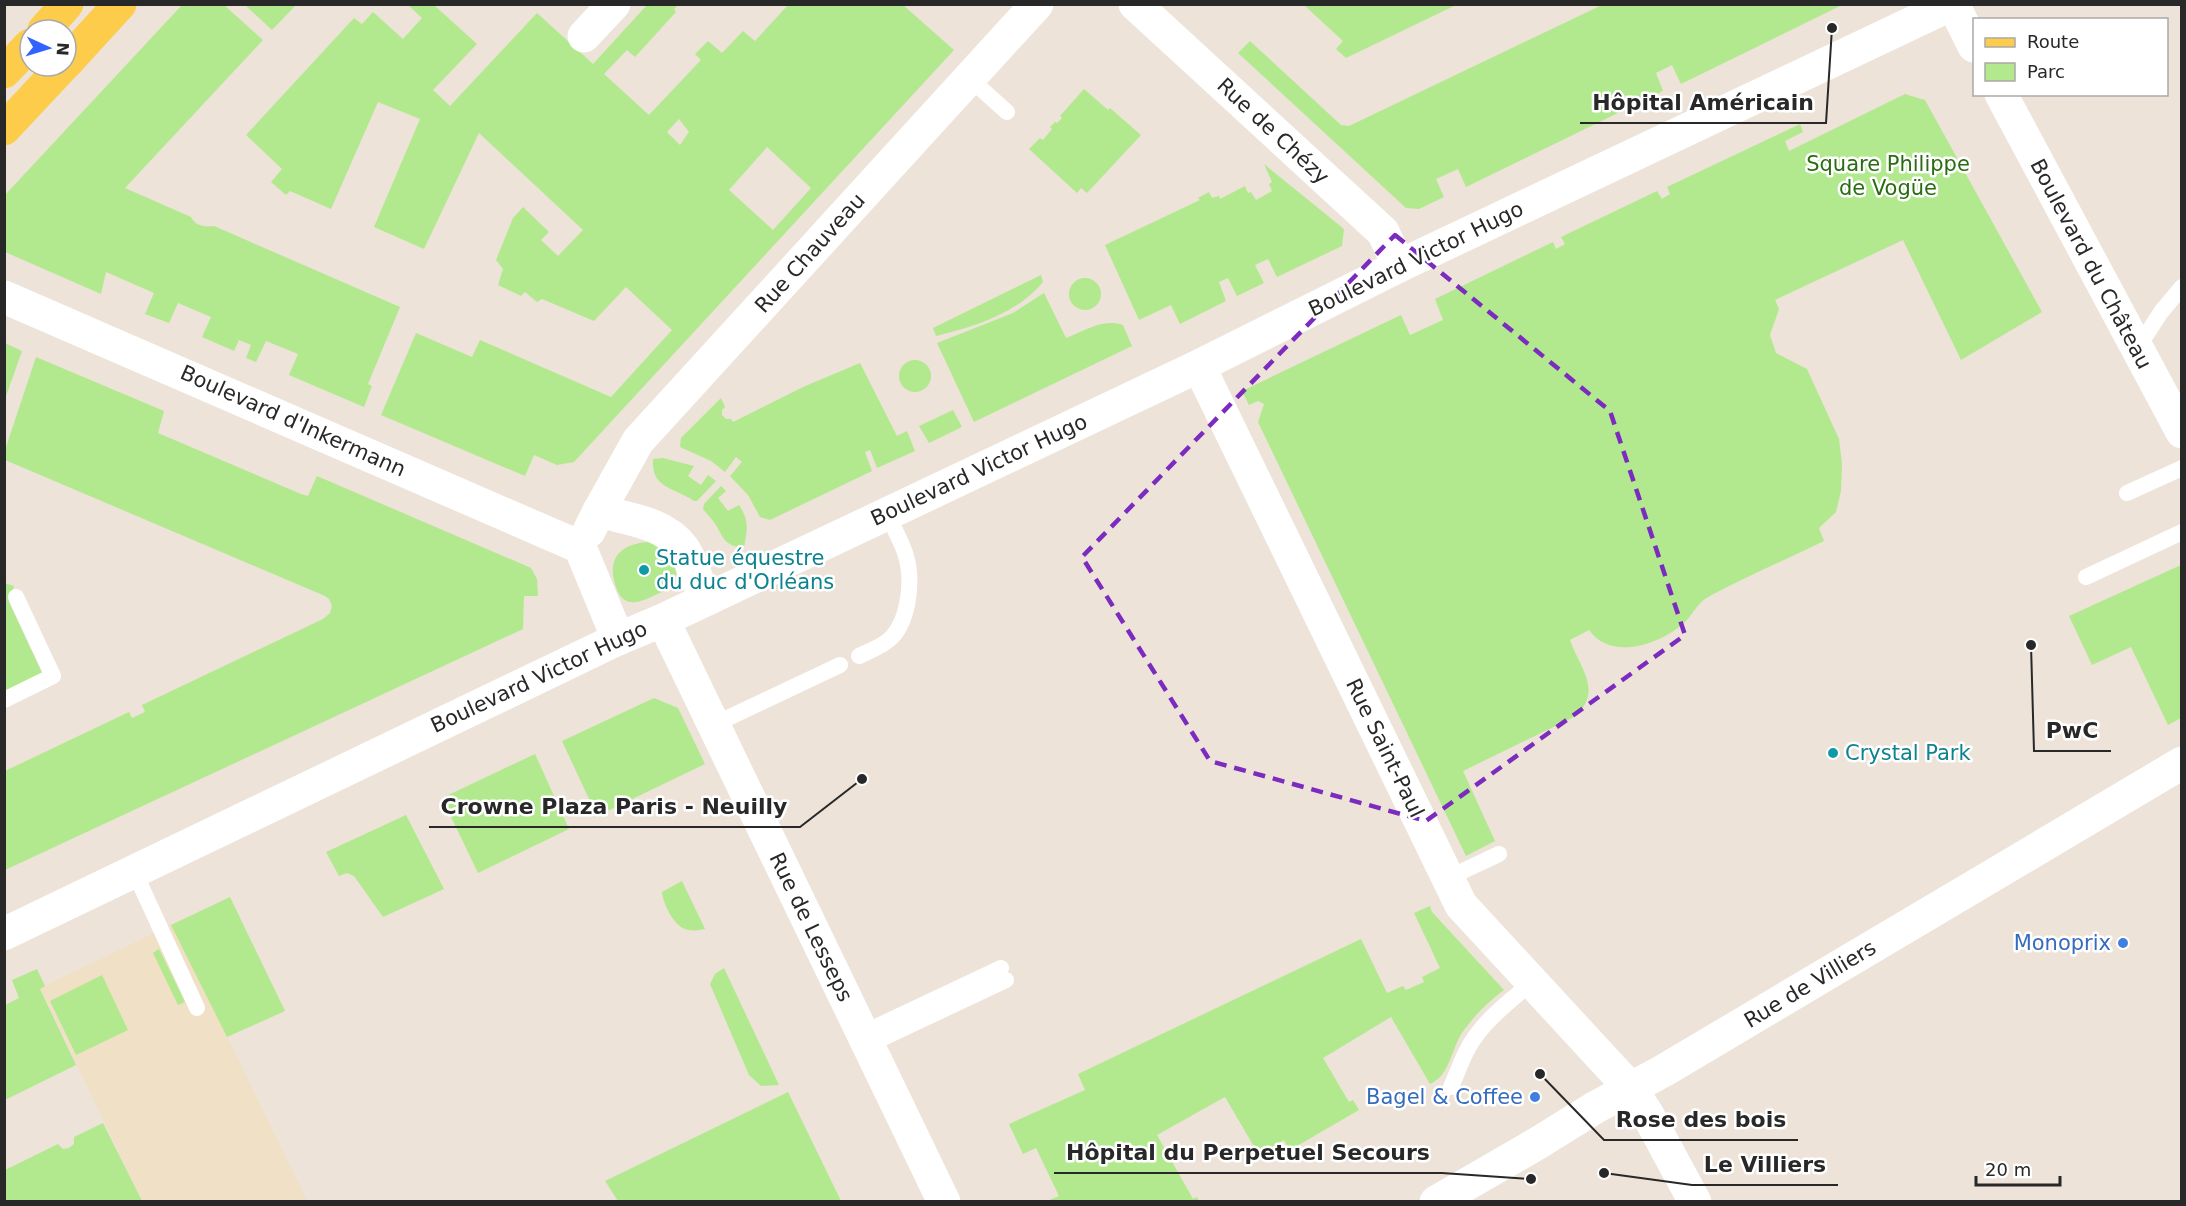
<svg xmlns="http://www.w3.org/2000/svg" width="2186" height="1206" viewBox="0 0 2186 1206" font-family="'DejaVu Sans',sans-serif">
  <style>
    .education { fill: #f0e0c5 }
    .green { fill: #b2e98e; fill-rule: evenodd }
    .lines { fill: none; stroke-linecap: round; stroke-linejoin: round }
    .lane { stroke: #fff; stroke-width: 16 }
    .street { stroke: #fff; stroke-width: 33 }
    .secondary { stroke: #fff; stroke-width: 33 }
    .primary { stroke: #fecc4b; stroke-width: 33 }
    .marked { fill: none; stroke: #7b2cbf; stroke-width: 4.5; stroke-dasharray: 12 8; stroke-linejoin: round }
    .culture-dot { fill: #0f9aa8; stroke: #fff; stroke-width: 2 }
    .shop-dot { fill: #3f7fe0; stroke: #fff; stroke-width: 2 }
    .labels { text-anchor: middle; stroke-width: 5; stroke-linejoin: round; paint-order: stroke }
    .street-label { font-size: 21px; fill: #282828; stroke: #fff }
    .park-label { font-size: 21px; fill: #296c12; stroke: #fff }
    .culture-label { font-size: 21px; fill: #0d838f; stroke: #fff; text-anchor: start }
    .shop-label { font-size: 21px; fill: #366cbe; stroke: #fff; text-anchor: end }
    .leader { fill: none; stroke: #282828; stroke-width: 2 }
    .callout-dot { fill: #282828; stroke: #fff; stroke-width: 2 }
    .callout-label { font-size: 22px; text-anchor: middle; font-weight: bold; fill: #282828; stroke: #fff; stroke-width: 5; stroke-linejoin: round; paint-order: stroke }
  </style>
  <rect width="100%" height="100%" fill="#ede3d8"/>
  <path class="education" d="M171 925 210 1001 307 1201H142L40 988Z"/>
  <g class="green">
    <path d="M1604 4 1842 5 1681 84 1672 65 1656 73 1663 91 1466 187 1458 169 1436 179 1444 197 1419 209 1406 208 1238 53 1250 41 1341 125 1349 126Z"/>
    <path d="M182 5H224L263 40 125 188 191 217C196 226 203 227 214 226L400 307 368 384 372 386 364 407 289 375 298 354 266 341 256 362 246 358 251 345 239 340 234 351 202 337 211 317 178 303 169 323 145 314 154 293 106 272 101 294 5 252V195Z"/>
    <path d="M245 5H296L272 30Z"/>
    <path d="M408 5H434L477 44 433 90 450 106 537 13 593 64 647 5H678L674 9 676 12 635 57 627 50 604 74 649 115 701 60 695 54 708 41 722 53 743 31 755 41 788 5H903L954 50 574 462 557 465 534 455 525 476 381 415 416 333 472 357 480 340 611 397 672 330 626 287 594 321 542 299 537 302 525 292 521 296 498 285 503 269 496 260 513 218 523 207 549 232 541 240 558 256 583 230 479 133 424 249 374 227 420 119 378 102 331 209 290 191 286 195 271 182 282 169 246 135 354 18 362 24 373 12 403 39 422 18ZM679 119 689 132 680 145 667 132ZM767 147 811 188 773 230 729 190Z"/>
    <path d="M1304 5H1456L1346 58 1336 49 1343 41Z"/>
    <path d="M1084 89 1108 110 1110 108 1141 135 1087 193 1081 188 1077 193 1029 149 1040 138 1043 140 1052 129 1050 127 1055 122 1057 123 1062 118 1060 116Z"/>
    <path d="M1905 94 1925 100 2042 312 1961 360 1903 240 1775 300 1779 309 1770 335 1776 353 1807 369 1839 439 1842 464 1841 491 1836 512 1819 528 1824 541C1785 560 1745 577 1708 597 1697 603 1692 616 1683 624 1658 645 1611 661 1589 630L1570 640C1580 669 1604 691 1574 717L1463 771 1495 841 1466 856 1258 422 1264 404 1258 401 1249 405 1242 391 1401 315 1410 335 1443 320 1435 299 1553 242 1556 249 1565 244 1561 237 1657 191 1662 199 1670 194 1667 187 1800 124 1803 132 1785 141 1789 151Z"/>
    <path d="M1264 164 1344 229 1342 246 1277 277 1268 259 1255 265 1264 283 1237 296 1228 278 1219 282 1226 301 1180 324 1171 305 1139 320 1105 245 1200 200 1198 198 1209 192 1212 198 1219 196 1220 199 1245 186 1248 193 1251 192 1256 200 1272 191 1269 184 1272 182Z"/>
    <path d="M1041 275 1043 282C1018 313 974 327 936 336L933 328Z"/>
    <circle cx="1085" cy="294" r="16"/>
    <path d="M1044 293 1066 338C1085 331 1102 318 1123 325L1132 346 974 422 937 343 1013 313Z"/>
    <path d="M5 343 22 351 5 399Z"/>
    <path d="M36 357 164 411 158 433 301 494 308 496 317 476 531 568 537 579 538 596H524L523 629 5 870V771L129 712 132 718 145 712 142 705 323 619 330 613 332 606 329 599 325 596 5 460V450Z"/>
    <circle cx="915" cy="376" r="16"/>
    <path d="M860 363 897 436 907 431 915 451 877 468 870 450 865 452 872 471 770 520 760 517 748 495 730 476 742 462 736 457 725 472 711 461 680 447 681 438 721 398 725 407 722 410V415L726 419H731L733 422 803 387Z"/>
    <path d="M953 410 962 427 929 443 919 426Z"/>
    <path d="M663 458 694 466 688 476 701 485 708 475 716 481 697 501H694C674 487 651 489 653 459Z"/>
    <path d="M721 486 726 491 718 498 728 511 739 505C750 522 747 529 744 548 725 545 725 541 716 525 712 519 707 514 703 509L704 504Z"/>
    <path d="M649 542C661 548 683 565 674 582 671 589 662 592 655 595 634 606 620 607 614 580 608 554 626 543 649 542Z"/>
    <path d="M2181 565V718L2168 725 2131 647 2092 665 2069 616Z"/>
    <path d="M4 583 14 586 9 602 43 675 4 693Z"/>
    <path d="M654 698 678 708 705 764 597 816 562 741Z"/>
    <path d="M535 754 569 829 478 873 442 798Z"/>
    <path d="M406 815 444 889 383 917 354 876 347 873 339 876 326 852Z"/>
    <path d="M682 881 705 929C700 930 694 931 689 930 675 929 663 904 662 892Z"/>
    <path d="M230 897 285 1011 227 1037 171 925Z"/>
    <path d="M1430 906 1432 912 1504 990C1489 1001 1475 1015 1464 1030 1451 1047 1451 1075 1430 1084L1391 1017 1323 1058 1349 1102 1353 1100 1359 1110 1290 1150 1284 1140 1259 1155 1225 1097 1157 1135 1193 1199 1197 1197 1199 1201H1047L1059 1196 1036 1148 1023 1154 1009 1124 1085 1090 1078 1074 1361 939 1387 993 1403 986 1406 990 1424 982 1422 977 1440 968 1414 913Z"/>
    <path d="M159 949 185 1002 178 1005 153 953Z"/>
    <path d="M724 968 779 1085 761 1086 749 1075 710 984 715 974Z"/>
    <path d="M37 969 45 986 40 989 76 1065 5 1100V1005L19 998 12 980Z"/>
    <path d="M102 975 128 1030 76 1055 50 1001Z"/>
    <path d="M788 1092 841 1201H618L605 1181Z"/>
    <path d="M103 1123 142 1201H5V1170L58 1144 63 1149 69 1148 74 1144V1137Z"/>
  </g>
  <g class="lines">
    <g class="lane">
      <path d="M969 78 1007 112"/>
      <path d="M2137 349 2161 312 2182 287"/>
      <path d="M2127 493 2182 468"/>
      <path d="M2086 577 2182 532"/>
      <path d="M859 656C869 651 884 646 892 637 909 619 913 580 906 556 902 542 893 527 887 514"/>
      <path d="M4 700 53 676 16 597"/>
      <path d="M713 725 840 665"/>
      <path d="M134 871 197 1008"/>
      <path d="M1448 878 1499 854"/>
      <path d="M863 1033 1001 968"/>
      <path d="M868 1045 1006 980"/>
      <path d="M1451 1087C1459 1069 1465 1049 1478 1033 1493 1013 1514 998 1532 982"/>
    </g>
    <g class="street">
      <path d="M1135 4 1383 232 1399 266"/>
      <path d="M584 36 614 4"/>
      <path d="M4 297 580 547"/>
      <path d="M1199 366 1461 905 1631 1089 1648 1115 1695 1202"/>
      <path d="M599 511 638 441 1037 4"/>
      <path d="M589 531 599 511C627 519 664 522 683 548 692 560 698 584 705 600"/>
      <path d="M580 547 618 639"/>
      <path d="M663 620 944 1202"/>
    </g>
    <g class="secondary">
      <path d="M1953 4 1974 46"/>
      <path d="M2001 94 2182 432"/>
      <path d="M4 934 618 639 663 620 1199 366 1399 266 1952 4"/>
      <path d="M1436 1202 1538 1143 1596 1107 1663 1071 2182 763"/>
    </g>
    <g class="primary">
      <path d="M44 30 67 4"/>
      <path d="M66 63 120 4"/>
      <path d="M4 72 30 45"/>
      <path d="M4 129 63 66"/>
    </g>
  </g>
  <path class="marked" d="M1395 235 1610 411 1685 635 1426 821 1210 761 1082 557Z"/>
  <g class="culture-dot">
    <circle cx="644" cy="570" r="6"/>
    <circle cx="1833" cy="753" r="6"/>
  </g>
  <g class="shop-dot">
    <circle cx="2123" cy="943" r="6"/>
    <circle cx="1535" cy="1097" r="6"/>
  </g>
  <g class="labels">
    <g class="street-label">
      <text transform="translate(1273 131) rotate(43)" y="7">Rue de Chézy</text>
      <text transform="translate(810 253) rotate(-48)" y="7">Rue Chauveau</text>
      <text transform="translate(1416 259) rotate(-26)" y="7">Boulevard Victor Hugo</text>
      <text transform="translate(2091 264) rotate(62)" y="7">Boulevard du Château</text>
      <text transform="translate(293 421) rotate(24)" y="7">Boulevard d'Inkermann</text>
      <text transform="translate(979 470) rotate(-25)" y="7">Boulevard Victor Hugo</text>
      <text transform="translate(539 677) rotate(-25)" y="7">Boulevard Victor Hugo</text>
      <text transform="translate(1385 748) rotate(64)" y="7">Rue Saint-Paul</text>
      <text transform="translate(811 927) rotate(64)" y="7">Rue de Lesseps</text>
      <text transform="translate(1810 984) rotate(-31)" y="7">Rue de Villiers</text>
    </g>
    <g class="park-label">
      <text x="1888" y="171">Square Philippe<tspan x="1888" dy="24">de Vogüe</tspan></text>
    </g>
    <g class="culture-label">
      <text x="656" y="565">Statue équestre<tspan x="656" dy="24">du duc d'Orléans</tspan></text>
      <text x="1845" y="760">Crystal Park</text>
    </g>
    <g class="shop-label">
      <text x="2111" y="950">Monoprix</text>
      <text x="1523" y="1104">Bagel &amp; Coffee</text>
    </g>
  </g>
  <path class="leader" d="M1832 28L1826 123H1580M2031 645L2034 751H2111M862 779L800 827H429M1540 1074L1604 1140H1798M1531 1179L1442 1173H1054M1604 1173L1692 1185H1838"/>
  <g class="callout-dot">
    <circle cx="1832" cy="28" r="6"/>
    <circle cx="2031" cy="645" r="6"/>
    <circle cx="862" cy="779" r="6"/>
    <circle cx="1540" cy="1074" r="6"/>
    <circle cx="1531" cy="1179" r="6"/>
    <circle cx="1604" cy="1173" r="6"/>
  </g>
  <g class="callout-label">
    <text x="1703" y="110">Hôpital Américain</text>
    <text x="2072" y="738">PwC</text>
    <text x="614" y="814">Crowne Plaza Paris - Neuilly</text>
    <text x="1701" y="1127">Rose des bois</text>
    <text x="1248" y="1160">Hôpital du Perpetuel Secours</text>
    <text x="1765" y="1172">Le Villiers</text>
  </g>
  <rect width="2186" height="1206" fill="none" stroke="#282828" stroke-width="12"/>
  <rect x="1973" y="18" width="195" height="78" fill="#ffffff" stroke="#a9a9a9" stroke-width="1.5"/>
  <rect x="1985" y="38" width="30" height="9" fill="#fecc4b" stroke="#a9a9a9" stroke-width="1.5"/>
  <text x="2027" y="48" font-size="18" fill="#282828">Route</text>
  <rect x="1985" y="63" width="30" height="18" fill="#b2e98e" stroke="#a9a9a9" stroke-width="1.5"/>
  <text x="2027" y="78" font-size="18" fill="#282828">Parc</text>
  <g transform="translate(48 48) rotate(94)"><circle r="28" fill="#ffffff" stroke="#a9a9a9" stroke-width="1.5"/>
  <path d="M0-4.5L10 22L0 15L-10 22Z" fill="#3363ff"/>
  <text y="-9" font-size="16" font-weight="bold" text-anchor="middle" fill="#282828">N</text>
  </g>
  <path d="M1976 1176v9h84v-9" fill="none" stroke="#282828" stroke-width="3"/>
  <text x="1985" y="1176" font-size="18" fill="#282828" stroke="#ffffff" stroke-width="4.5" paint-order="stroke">20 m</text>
</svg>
